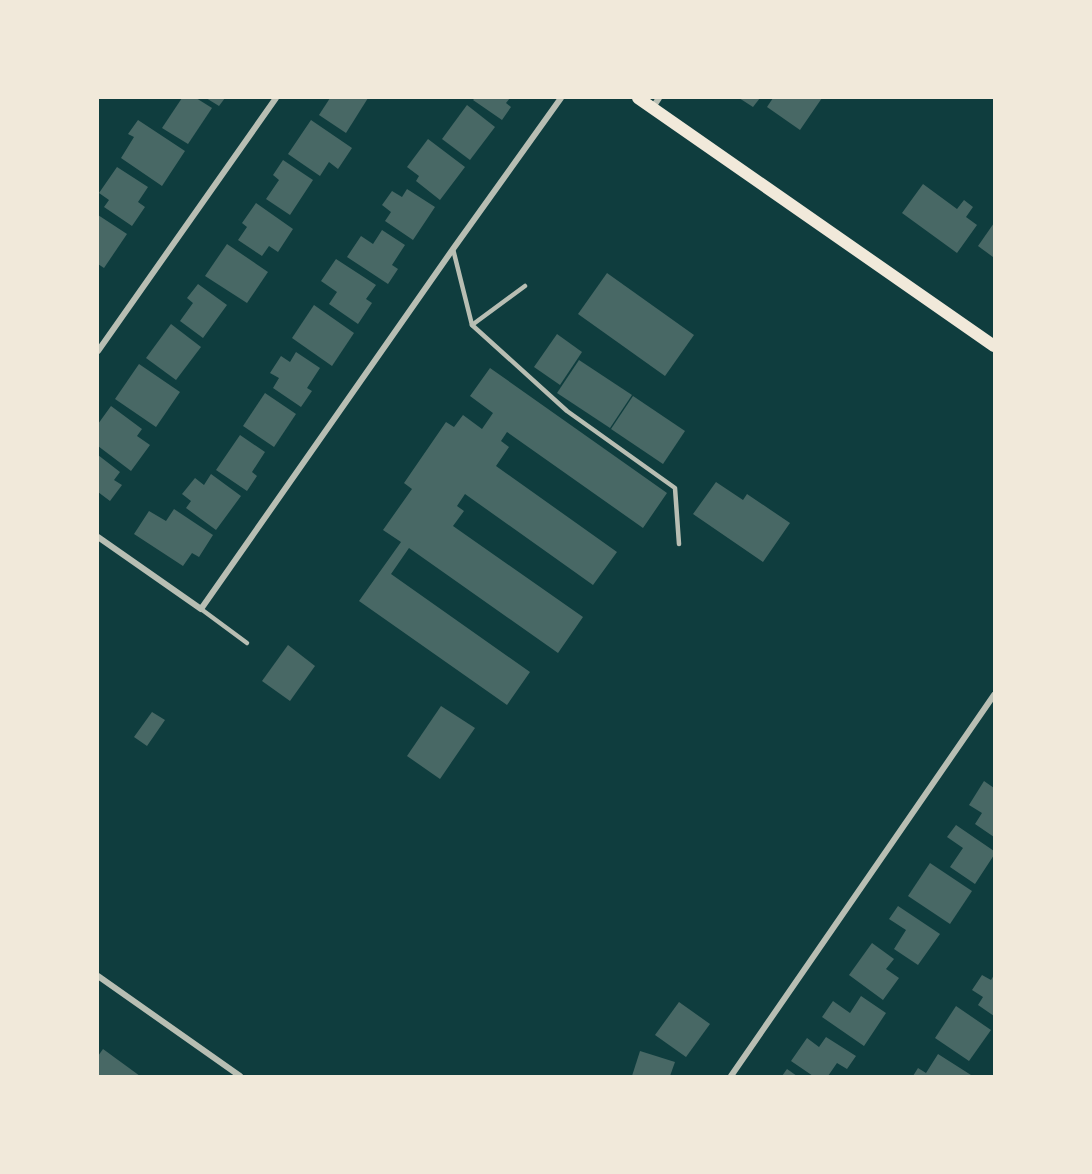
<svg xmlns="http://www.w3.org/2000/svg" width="1092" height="1174" viewBox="0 0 1092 1174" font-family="Lato,sans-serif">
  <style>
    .building { fill: #486865 }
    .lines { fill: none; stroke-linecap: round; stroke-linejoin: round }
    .service { stroke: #b8beb3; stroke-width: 4.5 }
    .minor { stroke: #b8beb3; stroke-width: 6 }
    .secondary { stroke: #f1e9da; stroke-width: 12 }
  </style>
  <rect width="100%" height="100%" fill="#0f3d3e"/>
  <g class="building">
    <path d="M182 98H196L212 108 188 144 162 128Z"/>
    <path d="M206 98H225L219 106Z"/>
    <path d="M330 98H368L346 133 319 115Z"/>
    <path d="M475 98H510L506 103 511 107 502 120 473 100Z"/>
    <path d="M739 98H760L753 107Z"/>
    <path d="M773 98H822L800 130 767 107Z"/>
    <path d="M467 105 495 127 470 160 442 139Z"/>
    <path d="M138 120 185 151 162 186 121 158 134 137 128 134Z"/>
    <path d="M311 120 352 148 338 169 329 162 320 176 288 154Z"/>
    <path d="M428 139 465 167 440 200 416 181 419 176 407 167Z"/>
    <path d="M283 160 313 180 290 215 266 199 279 180 273 175Z"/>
    <path d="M117 167 148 187 138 202 145 207 132 226 104 207 109 200 99 193Z"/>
    <path d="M923 184 957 209 964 200 973 207 966 217 977 225 957 253 902 213Z"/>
    <path d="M407 189 435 207 413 240 385 221 391 212 382 205 392 191 402 197Z"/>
    <path d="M256 203 293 229 278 252 269 246 262 256 238 240 247 227 242 223Z"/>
    <path d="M98 215 127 234 104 268 98 264Z"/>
    <path d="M994 223V255L993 257 978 246Z"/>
    <path d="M382 230 405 245 392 265 398 269 388 284 347 257 361 236 373 244Z"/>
    <path d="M227 244 268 272 247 303 205 276Z"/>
    <path d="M336 259 376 285 366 299 372 303 358 324 329 304 337 292 321 281Z"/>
    <path d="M607 273 694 335 665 376 578 314Z"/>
    <path d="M198 284 227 305 203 338 180 321 193 303 187 298Z"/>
    <path d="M314 305 354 333 332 366 292 338Z"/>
    <path d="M171 324 201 347 176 380 146 358Z"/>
    <path d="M557 334 582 352 560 385 534 367Z"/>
    <path d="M296 352 320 368 307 388 312 391 301 407 273 388 279 378 270 373 281 356 290 362Z"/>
    <path d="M579 360 632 395 610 428 557 393Z"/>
    <path d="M139 364 180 392 156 427 115 399Z"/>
    <path d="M490 368 667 493 643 528 507 432 501 441 509 447 496 466 617 552 593 585 465 494 457 506 464 511 453 526 583 617 558 653 409 548 391 574 530 672 507 705 359 601 401 542 383 530 412 489 404 483 446 422 454 427 463 415 482 429 493 413 470 396Z"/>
    <path d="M265 393 296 414 274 447 243 426Z"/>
    <path d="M633 396 685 431 663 464 611 429Z"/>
    <path d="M111 406 142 429 137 436 150 445 131 471 98 446V424Z"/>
    <path d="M240 435 265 452 252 472 257 476 247 491 216 470Z"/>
    <path d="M98 455 120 472 114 480 122 485 110 501 98 492Z"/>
    <path d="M211 474 241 496 216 530 186 508 191 501 182 494 195 478 204 485Z"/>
    <path d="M716 482 743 500 747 494 790 523 763 562 693 514Z"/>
    <path d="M174 509 213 535 199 557 192 553 183 566 134 534 149 511 166 521Z"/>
    <path d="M288 645 315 666 290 701 262 681Z"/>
    <path d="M441 706 475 728 440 779 407 756Z"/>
    <path d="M152 712 165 720 147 746 134 737Z"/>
    <path d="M984 781 994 788V837L975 824 982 813 969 805Z"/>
    <path d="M956 825 994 851V855L975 884 950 867 963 848 947 837Z"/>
    <path d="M930 863 972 891 950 924 908 896Z"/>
    <path d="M898 906 940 934 918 965 894 949 906 930 889 919Z"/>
    <path d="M872 943 894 959 886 969 899 978 883 1000 849 975Z"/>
    <path d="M982 975 991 980 994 975V1016L978 1005 983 997 972 990Z"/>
    <path d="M861 996 886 1013 864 1046 822 1017 833 1001 850 1013Z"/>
    <path d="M679 1002 710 1024 686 1057 655 1035Z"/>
    <path d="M956 1006 991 1030 969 1061 935 1038Z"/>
    <path d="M826 1037 856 1056 847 1069 837 1063 828 1076H813L791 1061 807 1038 819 1047Z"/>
    <path d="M103 1049 140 1076H98V1056Z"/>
    <path d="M640 1051 675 1062 670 1076H632Z"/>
    <path d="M938 1054 971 1075 970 1076H913L918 1068 926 1073Z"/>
    <path d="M787 1069 797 1076H782Z"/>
  </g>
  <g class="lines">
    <g class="service">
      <path d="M453 249 472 325 567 411 675 488 679 544"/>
      <path d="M472 325 525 286"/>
      <path d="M201 609 247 643"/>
    </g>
    <g class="minor">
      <path d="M653 107 659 98"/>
      <path d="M98 351 276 98"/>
      <path d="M98 537 201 609 453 249 561 98"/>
      <path d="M98 976 240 1076"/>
      <path d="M731 1076 994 695"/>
    </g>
    <path class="secondary" d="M638 98 994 346"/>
  </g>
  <rect width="1092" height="1174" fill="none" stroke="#f1e9da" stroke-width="198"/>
</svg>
